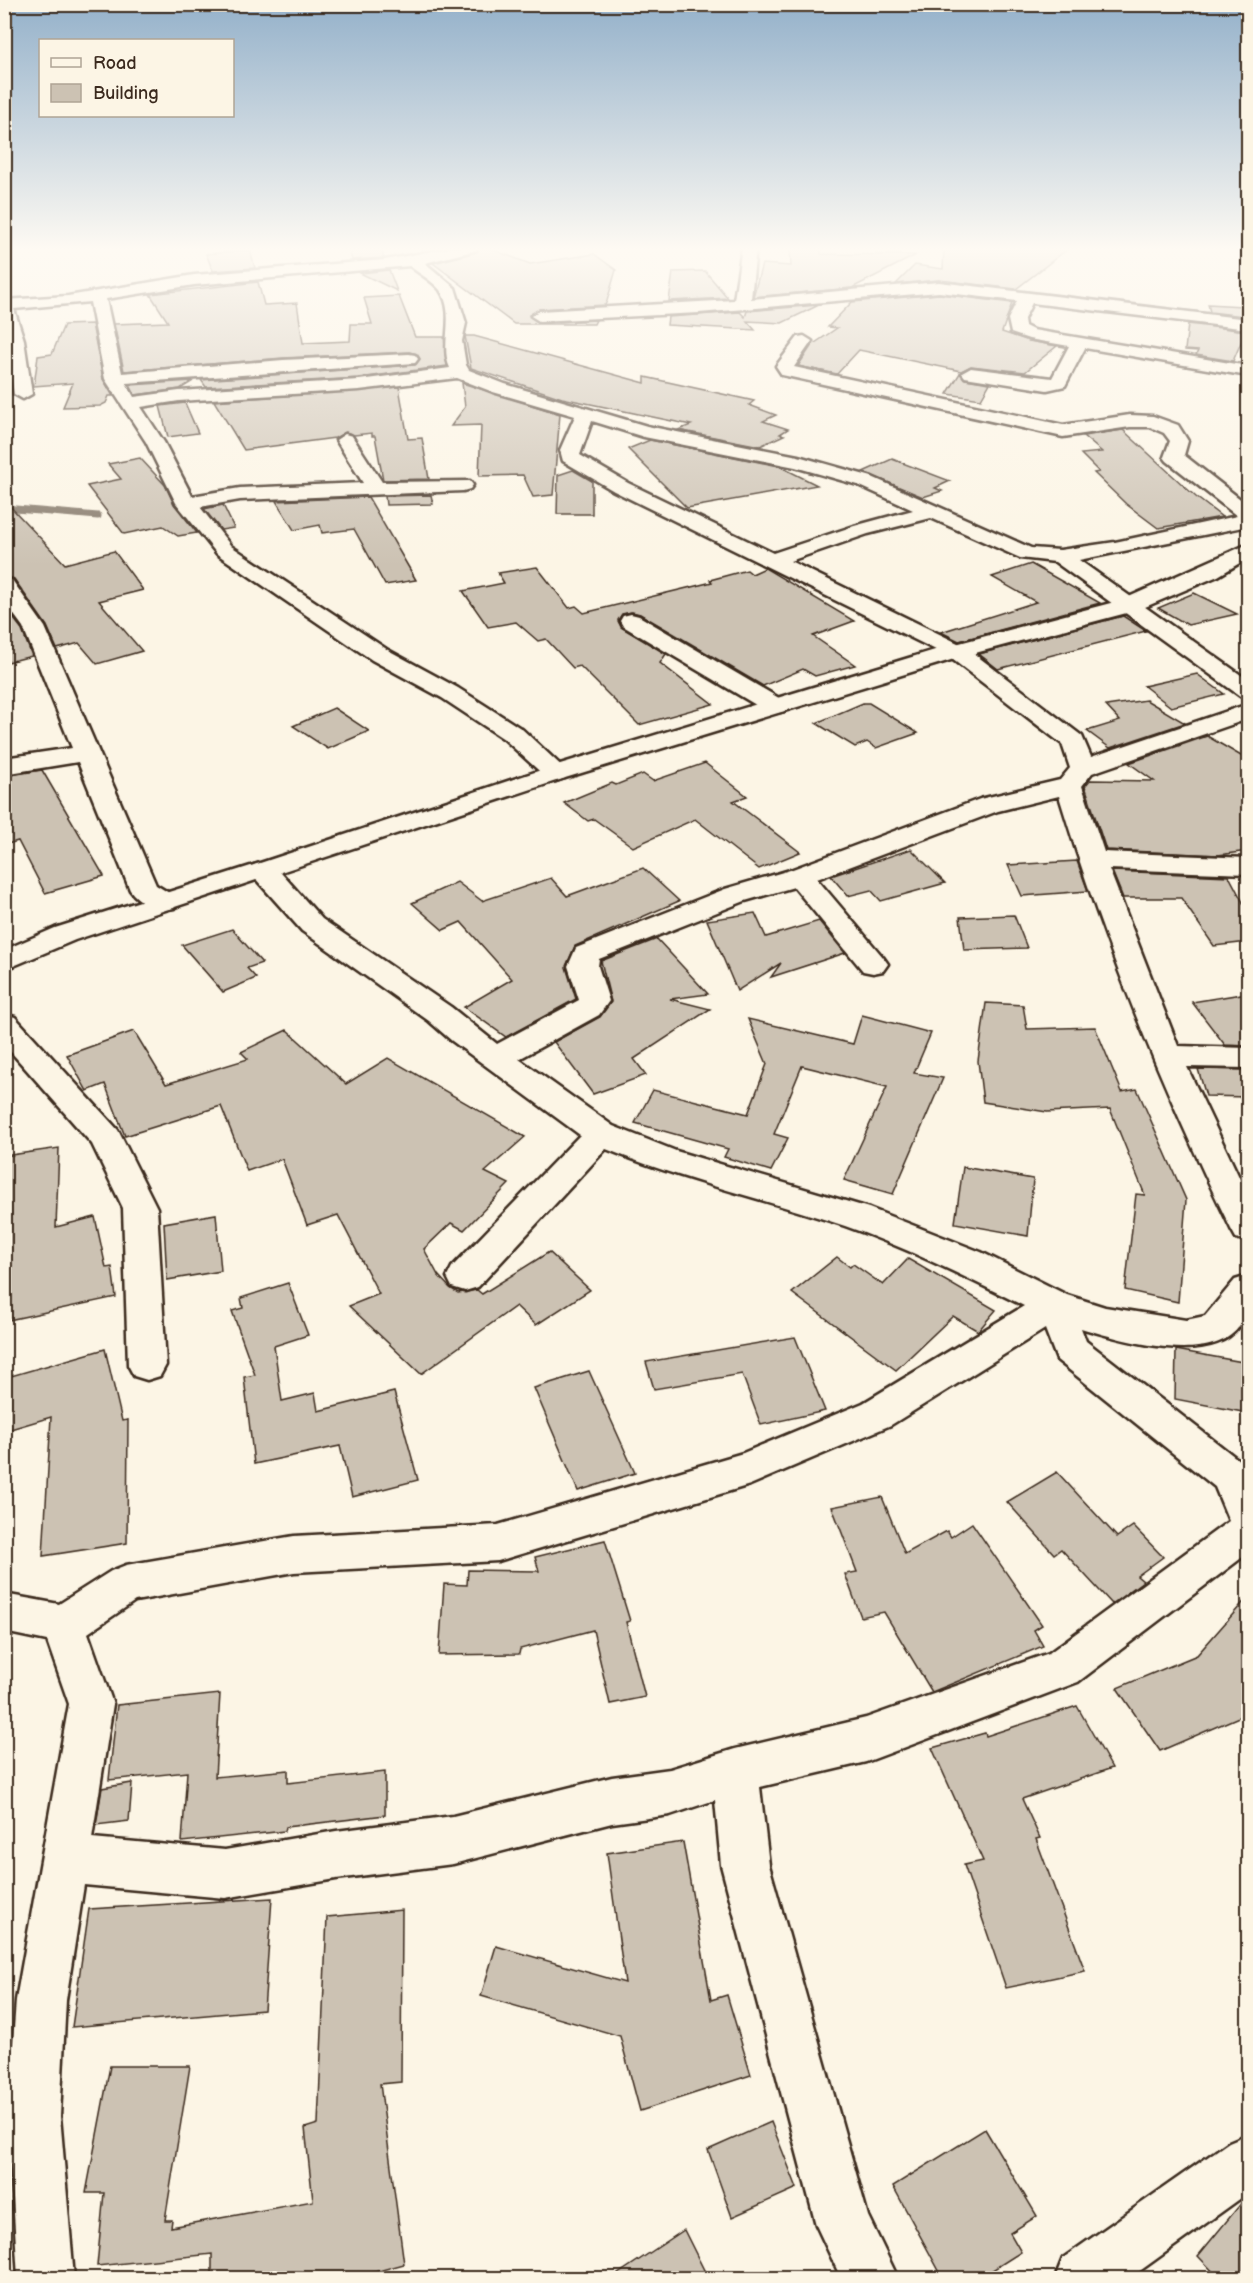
<svg xmlns="http://www.w3.org/2000/svg" width="1253" height="2283" viewBox="0 0 1253 2283" font-family="'Balsamiq Sans',sans-serif">
  <style>
    .lines { fill: none; stroke-linecap: round; stroke-linejoin: round }
    .stream { stroke: #85796b; stroke-width: 7 }
    .building { fill: #ccc2b3; stroke: #3b2a1e; stroke-width: 1.5 }
    .minor-casing { stroke: #3b2a1e; stroke-width: 5 }
    .tertiary-casing { stroke: #3b2a1e; stroke-width: 5 }
    .minor { fill: #fcf5e5; fill-rule: evenodd }
    .tertiary { fill: #fcf5e5; fill-rule: evenodd }
  </style>
  <rect width="100%" height="100%" fill="#fcf5e5"/>
  <filter id="ink" filterUnits="userSpaceOnUse"><feTurbulence type="fractalNoise" baseFrequency=".0167" numOctaves="2"/><feDisplacementMap in="SourceGraphic" scale="12" xChannelSelector="R" yChannelSelector="G"/><feConvolveMatrix kernelMatrix="1 2 1 2 8 2 1 2 1" color-interpolation-filters="sRGB"/></filter>
  <g filter="url(#ink)">
    <g class="lines">
      <path class="stream" d="M4 508 98 516"/>
    </g>
    <g class="building">
      <path d="M348 247H380L384 258 352 260Z"/>
      <path d="M480 247H486L530 264 594 254 616 270 607 301 605 305 539 309 529 315 539 323 596 320 594 324H514L433 263 477 252Z"/>
      <path d="M790 247H820L821 254 916 255 852 288 753 297 762 264 791 266Z"/>
      <path d="M944 247H1070L1016 289 939 280 896 284 915 265 943 269Z"/>
      <path d="M250 250 255 268 213 271 206 254Z"/>
      <path d="M389 270 397 291 360 273Z"/>
      <path d="M705 271 728 298 669 301 673 272Z"/>
      <path d="M258 282 264 305 297 303 303 343 350 341 351 324H372L364 298 399 296 415 337H444L447 366 359 378 206 387 201 380 415 365 420 359 417 354 409 352 283 358 124 371 114 324 168 322 150 294Z"/>
      <path d="M939 294 1012 303 1002 332 1029 341 1057 346 1025 372 971 366 961 371 859 350 837 374 798 366 812 345 837 328 828 327 852 302Z"/>
      <path d="M1208 304 1242 306 1244 316 1210 312Z"/>
      <path d="M819 305 782 323 747 321 755 330 667 325 668 317 740 312 745 317 747 311Z"/>
      <path d="M92 324 103 379 113 396H109L106 403 100 406 63 407 73 383 34 386 38 356 52 354 64 325Z"/>
      <path d="M1188 324 1246 331 1233 361 1196 355 1198 351 1185 350Z"/>
      <path d="M465 336H474L645 383V377L754 401 749 405 776 415 763 421 788 429 780 434 784 435 760 446 678 430 691 425 562 398 471 368Z"/>
      <path d="M960 373 965 379 990 383 981 399 947 394Z"/>
      <path d="M193 381 180 389 135 395 130 385Z"/>
      <path d="M462 383 560 414 553 495 533 497 523 475 479 476 481 425 451 426 465 407Z"/>
      <path d="M399 387 408 439 422 438 429 479 383 480 375 436H372V433L354 435 346 432 335 438 244 450 214 401Z"/>
      <path d="M185 403 198 433 168 437 160 406Z"/>
      <path d="M1123 430 1196 497 1222 517 1158 528 1126 504 1094 473 1099 472 1081 454 1102 452 1083 436Z"/>
      <path d="M650 440 779 466 817 485 687 508 628 449Z"/>
      <path d="M140 458 165 485 174 504 197 533 178 536 163 526 124 534 87 486 121 479 108 464Z"/>
      <path d="M892 459 950 481 935 488 942 491 923 497 863 472Z"/>
      <path d="M573 470 592 481V514H557L558 475Z"/>
      <path d="M431 495 433 504 386 505 385 496Z"/>
      <path d="M368 497 416 580 385 585 354 529 322 533 320 525 294 530 276 501Z"/>
      <path d="M4 500 65 564 114 551 143 590 99 601 142 651 97 664 79 643 57 649 47 626 14 579 4 577Z"/>
      <path d="M223 505 234 528 221 530 204 509Z"/>
      <path d="M1031 564 1100 603 959 641 941 632 1036 602 992 577Z"/>
      <path d="M537 567 569 608 576 606 584 613 712 582 710 580 747 570 752 574 765 568 854 621 813 636 855 665 815 676 803 669 763 686 640 614 632 612 622 614 618 620 621 627 666 654 660 663 713 704 639 725 580 666 573 668 546 639 538 641 516 622 488 627 463 591 504 583 498 573Z"/>
      <path d="M1194 593 1237 614 1188 625 1158 608Z"/>
      <path d="M4 606 21 628 32 656 4 663Z"/>
      <path d="M1123 616 1146 631 998 669 979 654Z"/>
      <path d="M1197 674 1224 694 1171 707 1144 686Z"/>
      <path d="M1146 700 1185 723 1110 748 1087 731 1120 721 1106 706Z"/>
      <path d="M863 703H869L918 733 876 748 867 742 855 747 816 723Z"/>
      <path d="M334 708 369 731 328 749 293 726Z"/>
      <path d="M1207 736 1248 760V851L1218 855 1106 850 1085 786 1090 780 1154 781 1129 763Z"/>
      <path d="M705 763 747 796 733 801 800 852 759 869 695 819 633 847 594 819 588 821 564 803 612 783 616 785 643 774 653 781Z"/>
      <path d="M42 770 104 876 45 893 18 841 4 845V776Z"/>
      <path d="M911 849 945 883 881 901 871 890 848 896 831 876Z"/>
      <path d="M1077 861 1088 891 1022 896 1008 865Z"/>
      <path d="M643 868 679 901 575 946 566 967 576 999 506 1037 464 1007 512 979 461 922 443 930 412 903 457 882 482 901 551 878 567 896Z"/>
      <path d="M1112 871 1229 876 1248 912V942L1214 946 1181 898H1123Z"/>
      <path d="M755 913 766 937 819 921 845 953 771 977 781 963 737 991 707 920Z"/>
      <path d="M1014 915 1027 948 964 950 960 917Z"/>
      <path d="M232 929 262 963 247 968 256 978 223 992 182 945Z"/>
      <path d="M657 939 708 994 670 999 710 1009 634 1059 646 1075 593 1094 554 1042 600 1017 611 1002 601 961Z"/>
      <path d="M1248 993V1046L1225 1045 1192 1002Z"/>
      <path d="M986 1003 1023 1005 1027 1029 1095 1027 1122 1092 1137 1089 1186 1200 1178 1302 1125 1290 1136 1194 1145 1195 1110 1109 1047 1112 983 1102 978 1061Z"/>
      <path d="M862 1015 931 1033 914 1073 943 1078 893 1194 844 1180 887 1087 802 1066 774 1134 788 1138 771 1171 724 1157 728 1149 635 1123 653 1090 748 1114 767 1064 748 1019 853 1044Z"/>
      <path d="M287 1030 346 1084 388 1058 525 1137 485 1172 509 1184 464 1230 451 1223 424 1249 438 1275 450 1288 458 1293 477 1290 482 1294 549 1252 590 1290 536 1325 516 1306 421 1374 349 1306 379 1294 338 1215 307 1225 282 1159 247 1171 221 1106 125 1136 105 1084 87 1091 67 1055 134 1031 166 1084 248 1059 241 1052Z"/>
      <path d="M1198 1069 1248 1070V1097L1206 1096Z"/>
      <path d="M59 1148 56 1227 95 1217 106 1268 112 1267 116 1297 4 1321V1156Z"/>
      <path d="M963 1167 1033 1179 1028 1236 955 1223Z"/>
      <path d="M216 1214 221 1271 167 1280 164 1223Z"/>
      <path d="M837 1257 850 1267 853 1264 883 1285 908 1259 996 1310 978 1331 953 1316 896 1370 792 1293Z"/>
      <path d="M288 1283 308 1335 274 1346 282 1401 315 1393 318 1411 394 1392 418 1480 352 1497 340 1446 254 1464 244 1377 255 1375 232 1311 243 1308 241 1298Z"/>
      <path d="M795 1337 825 1411 761 1425 742 1374 654 1389 646 1362Z"/>
      <path d="M105 1349 122 1421 128 1420 127 1543 43 1556 51 1417 4 1431V1378Z"/>
      <path d="M1176 1350 1248 1363V1413L1175 1399Z"/>
      <path d="M589 1371 635 1473 578 1491 534 1388Z"/>
      <path d="M1057 1472 1117 1537 1133 1526 1163 1557 1137 1576 1143 1581 1112 1604 1061 1549 1054 1554 1007 1502Z"/>
      <path d="M882 1497 905 1554 947 1531 951 1537 972 1523 1042 1625 1034 1630 1043 1646 932 1692 884 1612 861 1617 845 1574 857 1572 832 1507Z"/>
      <path d="M605 1540 630 1621 626 1622 645 1697 610 1704 593 1630 520 1649 519 1654 439 1655 444 1584 467 1585 468 1570 539 1571 535 1557Z"/>
      <path d="M1248 1597V1713L1160 1751 1117 1688 1197 1655Z"/>
      <path d="M220 1694 215 1777 288 1770V1783L385 1772V1815L286 1827 285 1831 182 1842 187 1772 109 1780 117 1705Z"/>
      <path d="M1077 1706 1112 1768 1022 1799 1040 1838 1036 1839 1085 1971 1006 1988 964 1865 983 1861 932 1748 985 1733 986 1736Z"/>
      <path d="M132 1783 129 1821 96 1825 102 1788Z"/>
      <path d="M683 1842 711 2000 727 1995 751 2075 640 2111 620 2036 481 1996 496 1946 625 1983 607 1853Z"/>
      <path d="M272 1898 264 2010 72 2027 89 1909Z"/>
      <path d="M402 1910 401 2082 380 2084 404 2264 353 2278H212V2254L97 2266 104 2193H86L110 2066H190L165 2220H172L171 2227 313 2201 305 2128 318 2124 327 1917Z"/>
      <path d="M771 2122 797 2188 732 2217 708 2150Z"/>
      <path d="M985 2129 1037 2216 1010 2233 1021 2252 980 2278H943L893 2186Z"/>
      <path d="M1248 2195V2278H1219L1198 2256Z"/>
      <path d="M684 2230 708 2278H612Z"/>
    </g>
    <g class="lines">
      <g class="minor-casing">
        <g id="minor">
          <path d="M454 247H478L476 250 425 263 455 288 466 323 462 341 466 365 469 370 505 384 647 426 798 456 872 477 1031 548 1060 550 1115 542 1237 516 1167 461 1164 457 1170 441 1164 433 1150 427H1130L1063 437 782 375 776 366 798 337 804 336 812 341 794 367 1063 425 1130 415 1153 416 1178 425 1188 441 1184 455 1248 505V526L1079 560 1248 680V698L1240 696 1055 562 1020 558 931 518 868 534 790 561 964 646 1082 736 1091 757 1248 704V719L1092 773 1082 786 1104 852 1248 858V874L1109 869 1178 1046 1248 1048V1068L1187 1067 1248 1196V1242L1236 1238 1231 1229C1162 1088 1104 945 1059 796L998 811 817 879 883 957 888 964 883 971 873 973 863 971 794 887 745 901 599 959 598 966 609 1001 599 1015 519 1059 613 1126 676 1151 869 1208 981 1252 1067 1295 1105 1307 1186 1320 1205 1316 1235 1280 1248 1276C1248 1288 1251 1302 1248 1313 1247 1318 1242 1324 1238 1328 1208 1366 1121 1340 1081 1328L1086 1341 1244 1464 1248 1473V1553L1078 1682 866 1762 760 1787 769 1865 868 2216 898 2278H841L816 2225 721 1865 715 1800 670 1815 612 1823 453 1864 336 1879 225 1898 84 1885 66 2000 60 2116 74 2278H18L8 2116 16 2000 69 1704 47 1641 4 1632V1594L59 1604 111 1571 126 1565 294 1536 498 1525 743 1453 863 1403 1024 1306C966 1277 907 1248 845 1226 766 1199 684 1181 606 1149L478 1287 465 1291 452 1287 447 1277 452 1267 580 1135 452 1041 429 1021 302 931 254 877 250 871 254 865 264 863 274 865 322 919 451 1007 497 1044 579 1000 568 966 576 948 725 889 790 870 980 799 1060 780 1070 768 1062 744 948 656 614 491 563 461 560 450 575 416 493 392 457 378 359 390 179 401 141 407 164 442 192 496 240 488 363 483 336 440 345 434 352 436 382 482 470 481 473 485 470 489 463 491 240 500 200 507 231 546 388 650 458 688 522 729 569 773 565 778 556 781 547 778 504 739 442 698 372 660 217 554 176 503 146 442 105 379 90 302 14 309 24 340 32 394 23 399 14 394 4 330V300L68 296 194 275 385 260ZM410 266C418 273 433 281 440 290 457 315 439 345 450 368L359 380 179 391 134 397 126 383 415 363 418 359 415 355 409 354 283 360 122 373 106 299 194 285ZM592 421 644 437 795 467 858 485 913 510 854 526 773 553 628 483 580 455ZM1045 1329 1057 1360 1215 1487 1229 1521 1049 1653 866 1718 735 1749 670 1769 612 1777 453 1816 336 1831 225 1850 92 1838 113 1704 88 1633 135 1601 294 1572 498 1561 750 1485 891 1425Z"/>
          <path d="M742 247H756L751 299 939 282 1248 319V329L1032 303 1024 319 1025 326 1033 330 1248 366V376L1085 348 1065 386 1047 390 965 377 962 373 971 368 1052 378 1069 346 1029 339 1011 333 1008 319 1017 301 939 292 699 313 539 321 531 316 539 311 734 300Z"/>
          <path d="M4 579 12 580 45 627 156 885 174 896 178 902 174 908C158 912 140 904 130 890L78 762 4 774V758L72 748 23 627 4 601Z"/>
          <path d="M631 614 639 616 784 701 787 706 784 711 775 713 766 711 623 626 620 621 623 616Z"/>
          <path d="M4 1014 15 1017 118 1130 157 1208 166 1365 160 1376 147 1380 134 1376 128 1365 123 1208 92 1144 4 1044Z"/>
          <path d="M1248 2134V2193L1130 2278H1055L1063 2258 1229 2142Z"/>
        </g>
      </g>
      <g class="tertiary-casing">
        <path id="tertiary" d="M1248 544V558L1218 576 1138 610 964 656 565 778 75 940 4 970V950L55 928 254 865 547 768 948 646 1122 600Z"/>
      </g>
      <use href="#minor" class="minor"/>
      <use href="#tertiary" class="tertiary"/>
    </g>
  </g>
  <linearGradient id="sky" x2="0" y2="1"><stop stop-color="#94b1ca"/><stop offset="0.44" stop-color="#fefaf3"/><stop offset="1" stop-color="#fefaf3" stop-opacity="0"/></linearGradient>
  <rect width="1253" height="566" fill="url(#sky)"/>
  <rect width="1253" height="2283" fill="none" stroke="#fcf5e5" stroke-width="24"/>
  <rect x="12" y="12" width="1229" height="2259" fill="none" stroke="#3b2a1e" stroke-width="2" filter="url(#ink)"/>
  <rect x="39" y="39" width="195" height="78" fill="#fcf5e5" stroke="#afa495" stroke-width="1.5"/>
  <rect x="51" y="58" width="30" height="9" fill="#fcf5e5" stroke="#afa495" stroke-width="1.5"/>
  <text x="93" y="69" font-size="18" fill="#3b2a1e">Road</text>
  <rect x="51" y="84" width="30" height="18" fill="#ccc2b3" stroke="#afa495" stroke-width="1.5"/>
  <text x="93" y="99" font-size="18" fill="#3b2a1e">Building</text>
</svg>
